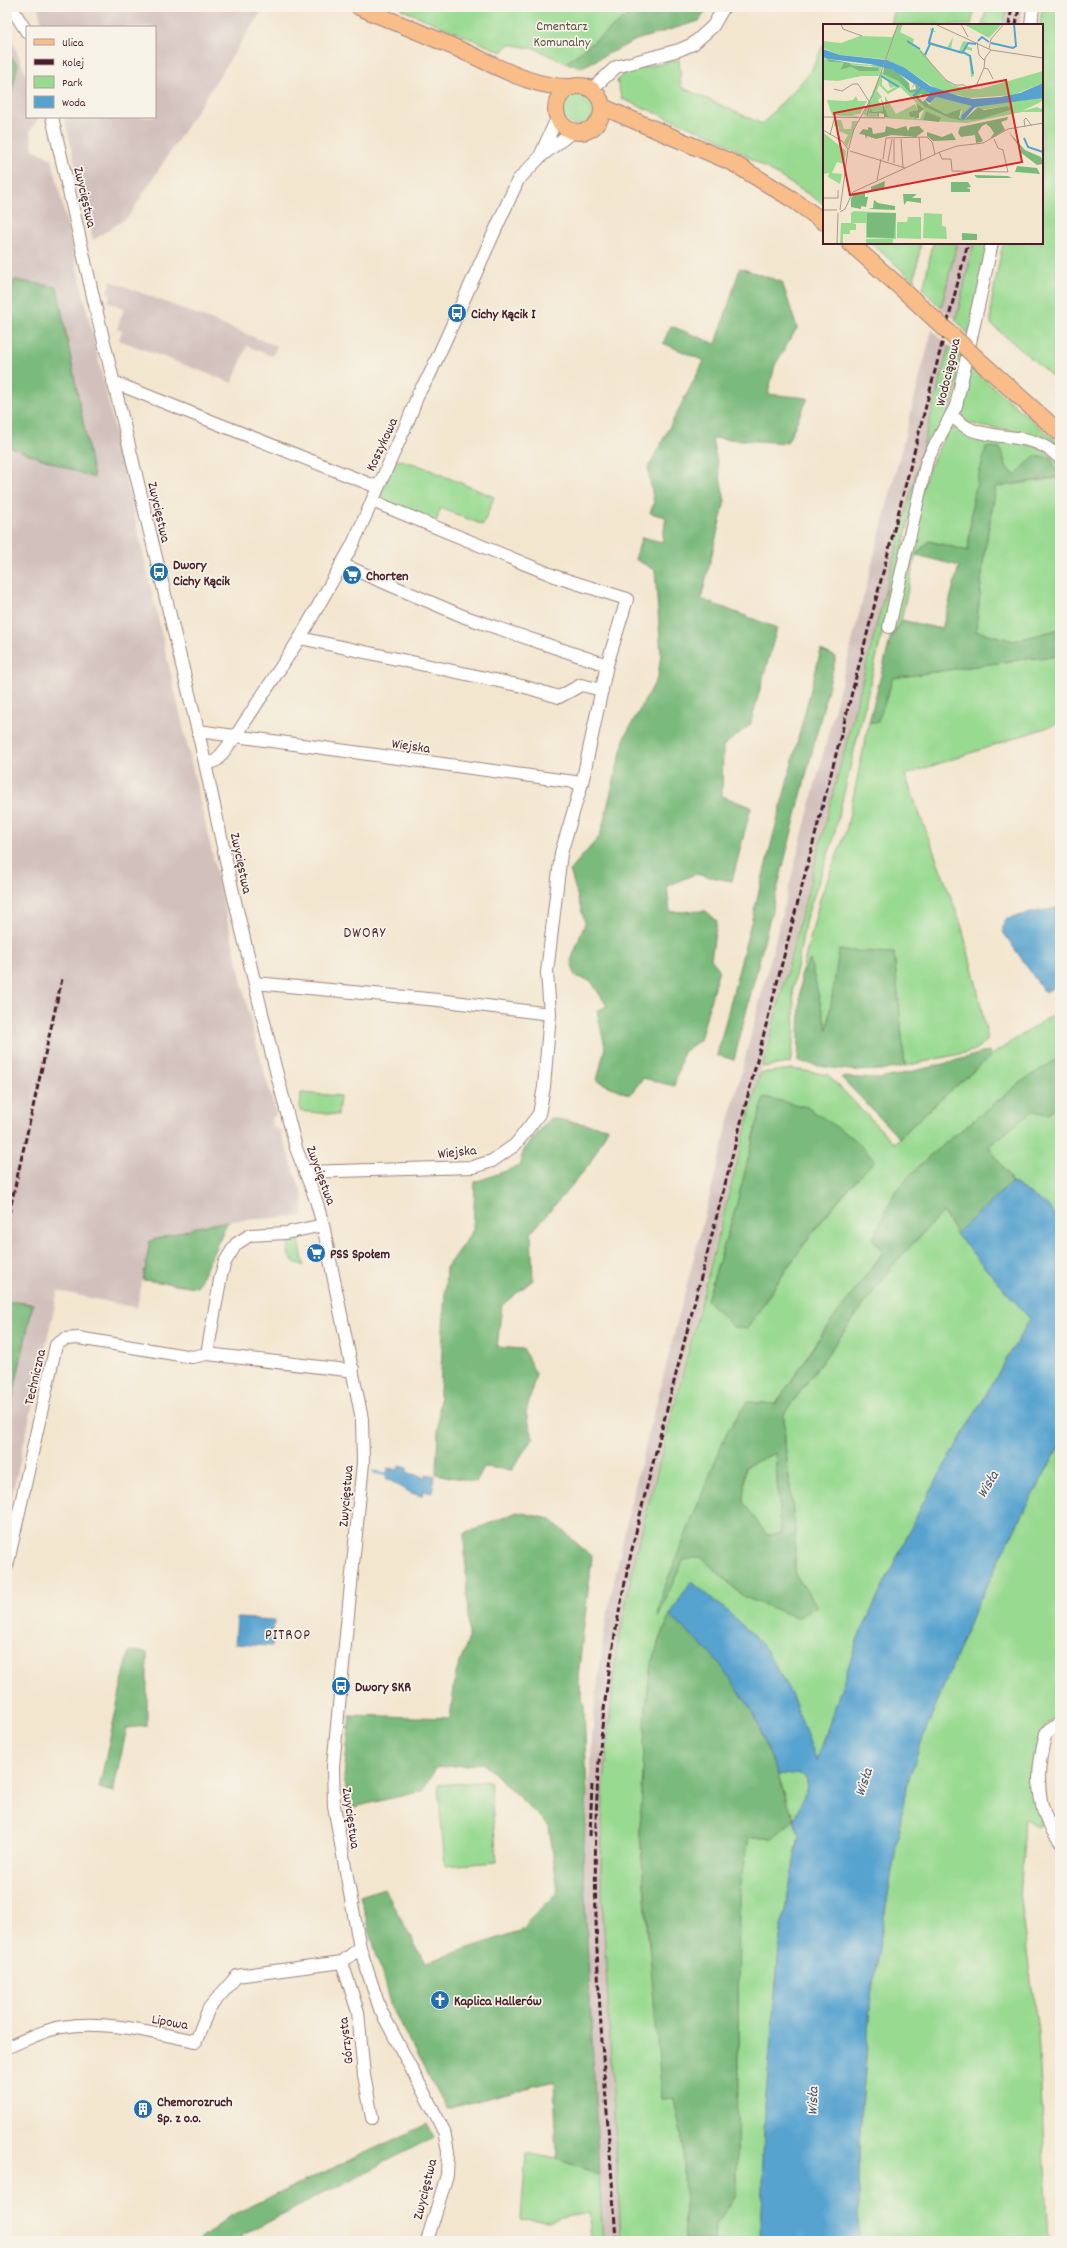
<svg xmlns="http://www.w3.org/2000/svg" width="1067" height="2248" viewBox="0 0 1067 2248" font-family="Dekko,sans-serif">
  <style>
    .industrial { fill: #d1c0bc }
    .green { fill: #99da91; stroke: #727c5e; fill-rule: evenodd }
    .forest { fill: #7aba7b; stroke: #626c53; fill-rule: evenodd }
    .water { fill: #57a3cf; stroke: #50617d }
    .lines { fill: none; stroke-linecap: round; stroke-linejoin: round }
    .stream { stroke: #57a3cf; stroke-width: 3 }
    .minor-casing { stroke: #9e827d; stroke-width: 14 }
    .major-casing { stroke: #9e827d; stroke-width: 18 }
    .minor { stroke: #fff; stroke-width: 12 }
    .major { stroke: #f8bd89; stroke-width: 16 }
    .rail { stroke: #4a1f2b; stroke-width: 3; stroke-dasharray: 6 3; stroke-linecap: butt }
    .major-bridge-casing { stroke: #9e827d; stroke-width: 18; stroke-linecap: butt }
    .major-bridge { stroke: #f8bd89; stroke-width: 16 }
    .labels { text-anchor: middle; stroke-width: 3.5; stroke-linejoin: round; paint-order: stroke }
    .park-label { font-size: 14px; fill: #5e4e44; stroke: #f7f3e8 }
    .street-label { font-size: 14px; fill: #4a1f2b; stroke: #f7f3e8 }
    .poi-label { font-size: 14px; font-weight: bold; fill: #4a1f2b; stroke: #f7f3e8; text-anchor: start }
    .neighbourhood-label { font-size: 15px; letter-spacing: 1px; fill: #4a1f2b; stroke: #f7f3e8 }
    .water-label { font-size: 15px; font-style: italic; fill: #4f546d; stroke: #f7f3e8 }
    .inset-river { fill: none; stroke: #57a3cf; stroke-width: 2 }
    .inset-road { fill: none; stroke: #af968d; stroke-width: 1 }
    .view { fill: #d62828; fill-opacity: 0.15; stroke: #d62828; stroke-width: 2 }
    .inset-edge { fill: none; stroke: #4a1f2b; stroke-width: 2 }
  </style>
  <rect width="100%" height="100%" fill="#f7f3e8"/>
  <filter id="ink" filterUnits="userSpaceOnUse"><feTurbulence type="fractalNoise" baseFrequency=".025" numOctaves="2"/><feDisplacementMap in="SourceGraphic" scale="8" xChannelSelector="R" yChannelSelector="G"/><feConvolveMatrix kernelMatrix="1 2 1 2 8 2 1 2 1" color-interpolation-filters="sRGB"/></filter>
  <filter id="wash" filterUnits="userSpaceOnUse"><feTurbulence type="fractalNoise" baseFrequency=".012" numOctaves="4" result="noise"/><feDisplacementMap in="SourceGraphic" scale="16" xChannelSelector="R" yChannelSelector="G"/><feGaussianBlur stdDeviation="0.9" result="paint"/><feColorMatrix in="noise" values="0 0 0 0 0 0 0 0 0 0 0 0 0 0 0 0 0 1.4 0 .05"/><feComposite in="paint" operator="in"/></filter>
  <g filter="url(#wash)">
    <rect width="100%" height="100%" fill="#f3e6cf"/>
    <g class="industrial">
      <path d="M38 7H264L128 217 93 240 64 117H155V27H43Z"/>
      <path d="M1007 7H1022L1020 25H1004Z"/>
      <path d="M7 29 27 77V117H39L30 131 33 149 52 159 254 1035 276 1114 272 1119V1126L280 1130 304 1200 303 1216 228 1221V1223L197 1227 150 1241 137 1308 58 1291 7 1519Z"/>
      <path d="M957 243H974L956 320 941 308Z"/>
      <path d="M111 281 277 346 272 356 247 346 232 383 119 340 122 331 117 329 124 308 108 302 111 294 107 292Z"/>
      <path d="M932 330 949 346 672 1406 636 1553 616 1654 603 1794 601 1873 621 2241H603L583 1862 594 1715 605 1624 632 1498Z"/>
    </g>
    <g class="green">
      <path d="M402 7H639L566 63 536 49 509 44 502 52 401 9Z"/>
      <path d="M895 7H975L971 25H891Z"/>
      <path d="M987 7H1007L1004 25H982Z"/>
      <path d="M1042 7H1060V383L991 324V304L1003 243H1042V25H1040Z"/>
      <path d="M824 44V204L718 138 622 99 617 81 626 71 679 60 681 87 762 124 810 73Z"/>
      <circle cx="579" cy="109" r="17"/>
      <path d="M871 243H921L914 281Z"/>
      <path d="M933 243H957L941 308 923 290Z"/>
      <path d="M974 243H994L971 337 956 320Z"/>
      <path d="M949 346 963 360 950 412 924 458 832 843 806 918 793 989 795 1031 790 1063 762 1067Z"/>
      <path d="M971 368 1060 444V454L1029 433 984 427 965 422 961 411Z"/>
      <path d="M957 428 970 434 1040 447 1060 464V629L1014 641 976 631 984 555 996 487 1058 478 1015 475 1007 468 1000 449 973 498 968 551 929 541 916 554 901 620 890 640 922 490 929 468 948 430Z"/>
      <path d="M401 460 418 465 494 497 483 525 441 508 435 524 382 499 380 495 395 462Z"/>
      <path d="M1060 656V723L905 775 961 924 976 983 988 1040 973 1051 905 1066 894 953 831 1004 827 1032 810 960 801 975 820 899 846 832 869 722H878L893 678 1024 659Z"/>
      <path d="M1060 1010V1057L1021 1082 928 1157 896 1190 873 1239 883 1253 827 1327 776 1404 747 1402 727 1432 658 1614 684 1559 701 1557 744 1597 817 1606 795 1574V1530L785 1443 784 1414 892 1266 943 1212 956 1234 1030 1319 923 1503 858 1638 816 1762 791 1693 691 1581 670 1615 651 1663 646 1707 640 1834 648 1939 653 1977 662 2099 674 2098 684 2149 685 2241H621L601 1873 603 1794 616 1654 636 1553 760 1073 793 1069 828 1075 894 1143 932 1107 993 1054ZM764 1097 875 1161C824 1210 786 1270 747 1329L707 1300 736 1207Z"/>
      <path d="M301 1093 340 1096 338 1115 300 1111Z"/>
      <path d="M1060 1103V1165L1055 1168 1060 1175V1225L1050 1207 1012 1182 989 1146 1033 1111 1049 1114Z"/>
      <path d="M298 1234 304 1266 294 1262 288 1254 289 1241Z"/>
      <path d="M1060 1446V1693L1057 1700 1056 1719 1045 1726 1041 1739 1046 1822 1037 1827 1025 1819 1020 1901 1038 2031 1049 2241H859V2144L871 1995 906 1788 923 1737 974 1612 1023 1512Z"/>
      <path d="M775 1453 781 1534 766 1535 743 1502 745 1467Z"/>
      <path d="M798 1773 805 1776 807 1788 794 1820 799 1835 780 1938 765 2107 760 2241H714L715 2224 737 2196 739 1895 749 1838H772L794 1820 778 1776Z"/>
      <path d="M490 1781 497 1862 445 1866 438 1785Z"/>
      <path d="M526 2153 557 2159 599 2174 603 2241H591L589 2213 569 2216 550 2221 521 2219Z"/>
    </g>
    <g class="forest">
      <path d="M639 7H709L699 21 636 40 580 68 566 63Z"/>
      <path d="M7 54 18 64 7 111Z"/>
      <path d="M740 268 782 282 797 328 775 365 768 394 808 398 787 443 712 438 725 501 701 599 777 628 750 725 723 746 722 796 751 807 732 881 695 874 667 886 670 912 706 911 717 921 711 959 719 969 700 1040 683 1052 674 1086 643 1078 630 1095 597 1081 605 1047 597 1011 607 1006 591 981 575 976 571 961 585 923 570 870 600 836 625 736 658 677 661 653 655 570 635 559 642 537 662 542 666 517 650 513 654 503 648 468 704 361 663 343 671 326 716 344Z"/>
      <path d="M14 280 57 287 94 478 7 446V316Z"/>
      <path d="M986 447 1000 448 1007 468 1015 475 1034 456 1051 458 1059 477 996 487 984 555 976 631 1014 641 1060 629V656L1024 659 893 678 878 722H869L890 640 901 620 942 629 959 566 916 555 929 541 968 551 973 498Z"/>
      <path d="M821 650 836 657 734 1060 717 1055Z"/>
      <path d="M839 950 894 953 905 1066C870 1075 834 1069 798 1062L801 975 810 960 827 1030Z"/>
      <path d="M989 1051 991 1056 932 1107 899 1138 841 1077 881 1079 943 1064Z"/>
      <path d="M1060 1057V1103L1049 1114 1033 1111 989 1146 1012 1182 956 1234 943 1212 892 1266 784 1414 785 1443 795 1530V1574L817 1606 798 1618 744 1597 701 1557 683 1560 658 1617 663 1591 727 1432 747 1402 776 1404 827 1327 883 1253 873 1239 896 1190 928 1157 1021 1082ZM775 1453 781 1534 767 1535 743 1502 745 1467Z"/>
      <path d="M764 1097 807 1107 853 1138 875 1161C824 1210 785 1270 747 1329L733 1327 707 1300 736 1207Z"/>
      <path d="M550 1118 608 1128 589 1165 531 1233 533 1280 502 1305 497 1347 523 1349 536 1374 526 1413 533 1437 512 1470 484 1467 476 1482 436 1474 446 1268 473 1230 475 1182 519 1166 524 1150Z"/>
      <path d="M228 1221 197 1287 143 1280 150 1241 197 1227Z"/>
      <path d="M7 1301 33 1304 7 1423Z"/>
      <path d="M517 1512 550 1519 592 1557 578 1677 584 1707 587 1793 583 1862 599 2174 557 2159 554 2081 446 2109 391 2007 360 1896 384 1888 425 1963 519 1931 558 1891 549 1826 483 1763 436 1768 422 1791 350 1808 344 1778 350 1715 450 1718 456 1673 469 1637 464 1534Z"/>
      <path d="M670 1615 718 1661 755 1715 794 1820 772 1838H749L739 1895 737 2196 715 2224 714 2241H685L684 2149 674 2098 662 2099 640 1834 646 1707 651 1663Z"/>
      <path d="M129 1651 147 1652V1726L127 1728 113 1792 99 1788Z"/>
      <path d="M427 2124 434 2137 243 2235 236 2241H198L232 2215Z"/>
    </g>
    <g class="water">
      <path d="M1060 907V983L1045 993 1003 932V925L1007 918Z"/>
      <path d="M1012 1182 1050 1207 1060 1225V1446L1023 1512 974 1612 923 1737 906 1788 871 1995 859 2144V2241H760L765 2107 780 1938 799 1835 794 1820 807 1788 805 1776 797 1773 778 1776 755 1715 718 1661 670 1615 691 1581 727 1611 762 1644 791 1693 817 1761 858 1638 923 1503 1030 1319 956 1234Z"/>
      <path d="M399 1466 407 1467V1473L426 1477V1474L435 1476 432 1493 423 1491 422 1496 411 1493 386 1478 388 1468 398 1470Z"/>
      <path d="M237 1618 274 1620 272 1646 235 1644Z"/>
    </g>
    <g class="lines">
      <path class="stream" d="M374 1472 387 1475"/>
    </g>
  </g>
  <g filter="url(#ink)">
    <g class="lines">
      <g class="minor-casing">
        <g id="minor">
          <path d="M11 7 27 32"/>
          <path d="M1031 25 1033 7"/>
          <path d="M592 89 616 67 679 50 693 44 713 26 724 7"/>
          <path d="M52 117 94 301 198 731 233 893 272 1055 296 1148 316 1200 323 1225 362 1419 363 1463 333 1766 334 1806 360 1948 380 2009 444 2131 448 2152 447 2175 427 2241"/>
          <path d="M541 154 557 118"/>
          <path d="M113 382 377 487"/>
          <path d="M952 416C960 423 968 430 979 432 1012 441 1032 432 1060 458"/>
          <path d="M341 564 465 617 607 665"/>
          <path d="M889 627 927 460 956 406 992 243"/>
          <path d="M300 638 522 686 559 697 581 685 602 690"/>
          <path d="M198 731 582 783"/>
          <path d="M206 765 217 760 235 737 300 638 352 546 408 421 419 392 429 376 518 180 540 157 572 132"/>
          <path d="M255 983 438 1000 550 1014"/>
          <path d="M305 1172 473 1167 492 1161 515 1145 539 1114 544 1087 550 1014 547 972 561 853 582 783 607 665 627 599 557 577 372 501"/>
          <path d="M207 1354 346 1370 353 1369"/>
          <path d="M7 1566 56 1345 65 1339 78 1338 192 1357 207 1354 221 1275 225 1262 236 1244 250 1235 286 1233 323 1225"/>
          <path d="M1060 1723 1046 1733C1036 1769 1034 1810 1060 1841"/>
          <path d="M342 1962 358 2012 364 2075 372 2118"/>
          <path d="M7 2047C24 2041 43 2030 62 2027 104 2019 154 2033 196 2041L209 2008 237 1976 342 1962 360 1948"/>
        </g>
      </g>
      <g class="major-casing">
        <g id="major">
          <path d="M359 7C394 22 430 36 465 52 499 67 533 88 571 87"/>
          <circle cx="579" cy="109" r="23"/>
          <path d="M603 107 733 163 792 199 824 222"/>
          <path d="M850 243 901 288"/>
          <path d="M983 364 1060 433"/>
        </g>
      </g>
      <use href="#minor" class="minor"/>
      <use href="#major" class="major"/>
      <g class="rail">
        <path d="M1009 25 1012 7"/>
        <path d="M1016 25 1019 7"/>
        <path d="M7 1222 62 979"/>
        <path d="M590 1836 592 1784"/>
        <path d="M616 2241C607 2093 590 1944 597 1795 602 1683 624 1575 652 1467L968 243"/>
      </g>
      <g class="major-bridge-casing">
        <path id="major-bridge" d="M901 288 983 364"/>
      </g>
      <use href="#major-bridge" class="major-bridge"/>
    </g>
  </g>
  <defs>
    <g id="bus-disc" transform="scale(1)"><circle r="9.5" fill="#1f6fb2" stroke="#f7f3e8"/><path d="M-5-6H5V4H4V6H2V4H-2V6H-4V4H-5ZM-3.5-4V0h7V-4ZM-3.5 1.2v1.5H-2V1.2ZM2 1.2v1.5H3.5V1.2Z" fill="#fff"/></g>
    <g id="supermarket-disc" transform="scale(1)"><circle r="9.5" fill="#1f6fb2" stroke="#f7f3e8"/><path d="M-6-5.5h2.5l.6 2H6L4.5 2H-2.5L-4.4-4H-6ZM-1.5 3.2a1.3 1.3 0 1 0 .1 0ZM3 3.2a1.3 1.3 0 1 0 .1 0Z" fill="#fff"/></g>
    <g id="church-disc" transform="scale(1)"><circle r="9.5" fill="#1f6fb2" stroke="#f7f3e8"/><path d="M-1.2-6h2.4v3.5h3.3v2.4h-3.3V6h-2.4V-.1h-3.3v-2.4h3.3Z" fill="#fff"/></g>
    <g id="building-disc" transform="scale(1)"><circle r="9.5" fill="#1f6fb2" stroke="#f7f3e8"/><path d="M-4-6H4V6H1V3H-1V6H-4ZM-2.5-4.3h1.7v1.8h-1.7ZM.8-4.3h1.7v1.8H.8ZM-2.5-1h1.7V.8h-1.7ZM.8-1h1.7V.8H.8Z" fill="#fff"/></g>
  </defs>
  <g fill-rule="evenodd">
    <use href="#bus-disc" x="457" y="313"/>
    <use href="#bus-disc" x="159" y="572"/>
    <use href="#supermarket-disc" x="352" y="575"/>
    <use href="#supermarket-disc" x="316" y="1253"/>
    <use href="#bus-disc" x="341" y="1686"/>
    <use href="#church-disc" x="440" y="2000"/>
    <use href="#building-disc" x="143" y="2109"/>
  </g>
  <g class="labels">
    <g class="park-label">
      <text x="562" y="30">Cmentarz<tspan x="562" dy="16">Komunalny</tspan></text>
    </g>
    <g class="street-label">
      <text transform="translate(86 197) rotate(77)" y="5">Zwycięstwa</text>
      <text transform="translate(947 372) rotate(-77)" y="5">Wodociągowa</text>
      <text transform="translate(381 444) rotate(-65)" y="5">Koszykowa</text>
      <text transform="translate(160 512) rotate(77)" y="5">Zwycięstwa</text>
      <text transform="translate(411 745) rotate(8)" y="5">Wiejska</text>
      <text transform="translate(242 863) rotate(78)" y="5">Zwycięstwa</text>
      <text transform="translate(457 1151) rotate(-6)" y="5">Wiejska</text>
      <text transform="translate(322 1175) rotate(70)" y="5">Zwycięstwa</text>
      <text transform="translate(34 1377) rotate(-77)" y="5">Techniczna</text>
      <text transform="translate(345 1496) rotate(-85)" y="5">Zwycięstwa</text>
      <text transform="translate(352 1818) rotate(82)" y="5">Zwycięstwa</text>
      <text transform="translate(170 2021) rotate(10)" y="5">Lipowa</text>
      <text transform="translate(345 2041) rotate(-97)" y="5">Górzysta</text>
      <text transform="translate(424 2189) rotate(-76)" y="5">Zwycięstwa</text>
    </g>
    <g class="poi-label">
      <text x="471" y="318">Cichy Kącik I</text>
      <text x="173" y="569">Dwory<tspan x="173" dy="16">Cichy Kącik</tspan></text>
      <text x="366" y="580">Chorten</text>
      <text x="330" y="1258">PSS Społem</text>
      <text x="355" y="1691">Dwory SKR</text>
      <text x="454" y="2005">Kaplica Hallerów</text>
      <text x="157" y="2106">Chemorozruch<tspan x="157" dy="16">Sp. z o.o.</tspan></text>
    </g>
    <g class="neighbourhood-label">
      <text x="365" y="937">DWORY</text>
      <text x="288" y="1639">PITROP</text>
    </g>
    <g class="water-label">
      <text transform="translate(987 1484) rotate(-59)" y="5">Wisła</text>
      <text transform="translate(863 1782) rotate(-72)" y="5">Wisła</text>
      <text transform="translate(812 2101) rotate(-88)" y="5">Wisła</text>
    </g>
  </g>
  <g transform="translate(823 24)">
    <rect width="220" height="220" fill="#f3e6cf"/>
    <path d="M75 0H80L77 8 91 15 90 19 102 30 106 20 105 17 108 8 107 4 113 8H109L107 18 124 24 130 13 128 25 136 27 140 17 144 18 143 22 149 24V27L142 25 140 28 147 32 151 52 148 53 146 31 107 21 103 32 120 54 130 61 145 65H157L220 47V59L190 71 146 74 113 65 82 44 61 35 17 31 0 24V17L18 19 37 12 69 13ZM140 0H179L166 14ZM3 34 8 38 21 39 17 46 28 43 36 47H55L48 42 28 41 27 39 59 42 56 52H38L15 57 0 56V35ZM59 46 60 50 75 57 87 69 98 64 90 73 102 83 126 94 136 96 139 86 123 90 111 84 106 81 113 73 150 82 138 95 145 96 189 85 184 82 157 86 155 83 151 85 152 83 212 74H220V77L199 87 214 83 218 85V83L220 88H199L144 99 39 93 46 92 40 91ZM59 53 64 55 67 64 74 62 65 67 59 61ZM56 61 65 70 77 63 101 86 97 95H89L94 92 87 88 95 86 92 80 73 90 62 72V83L65 93 69 94 56 93 55 89H50L48 87V83L49 88 61 87 55 76 59 73 54 67ZM103 87 117 94 116 97 100 96ZM33 72 35 77H44L37 90 29 91 37 93 9 91 4 76 23 77 30 76ZM12 96H18L21 105H28L29 97H35L24 123 21 118 25 111 16 107V103L11 102ZM1 109 23 127 21 140 14 138 9 149 19 150 17 160 5 153 6 149 0 150ZM31 187 73 189V215L43 214V199H29L33 200V206H27V210H20V220H17L18 199H28V189ZM101 189 119 190V202L123 203 124 215 100 214ZM85 193H98V215L74 214V198H84ZM43 215H70V219L43 220Z" fill="#99da91" fill-rule="evenodd"/>
    <path d="M5 35 27 39 28 41 56 44 55 47H36L28 43 17 46 21 39 8 38 4 37ZM61 42 74 48 86 59 87 66 93 65 92 60 97 63 93 68 87 69 75 57 60 50ZM98 64 106 69 101 73 98 70 94 72 100 78 102 76 106 81 123 90 138 85 136 94 141 97 126 94 102 83 90 72ZM58 74 65 92 69 94 61 93V90L56 89V93L54 89H46L48 83 49 88 60 87ZM93 79 101 85 96 89V94L90 95 92 93H87L86 88 95 86ZM184 82 190 85 158 95 141 96 155 83 161 86ZM103 87 118 94 116 98 100 96ZM185 93 184 96 178 98 182 106 167 115 171 109 167 103 163 100 159 102 155 108 160 117 158 118 153 119 152 111 138 113 135 109 137 103ZM63 102 73 105 83 102 85 107 87 103 96 102 101 107 93 113 69 111 53 115 44 112 43 115 42 111 36 110 40 105 45 106V103L49 104 50 110 62 108ZM184 106 202 126 218 133 220 140 214 141 197 128 198 125ZM104 108 119 113 129 109 133 116 110 117 104 112ZM194 142 214 144 217 150 192 148ZM151 151 185 152 189 154H154ZM62 157 61 166H48V163ZM128 158H145L148 163 143 164 147 165V168H128ZM31 169H42V173H45L43 183 38 182V185L28 183V175ZM80 170H94L89 174H98V179L84 177 81 181ZM51 176 55 179 72 182V186L45 185 50 184ZM44 189H73L71 214 44 213ZM139 209 154 210V216H139Z" fill="#7aba7b"/>
    <path d="M0 25 17 31 64 36 82 44 107 62 136 72 150 75 178 73 197 69 220 59V74L152 83 141 96 138 95 139 91 149 82 113 73 107 79 102 76 107 70 92 60 88 65 91 60 70 46 47 40 5 35 0 33Z" fill="#57a3cf"/>
    <path class="inset-river" d="M110 4 106 19 140 29M84 17 97 25M155 17 159 13 166 18M168 19 190 24 193 22 191 0M102 31 107 20M150 50 147 32 140 28 145 19 153 20M58 52 76 63M90 72 99 63M201 114 205 123 220 128"/>
    <path class="inset-road" d="M18 0 20 5 39 12M112 0 168 26 220 34M138 0 145 13M154 18 156 31 162 37M166 25 168 15 181 0M97 27 123 56 132 61H141L146 65 154 60 161 44 162 34 168 26M161 44 165 45 170 55M11 65 19 67 30 60H35L47 79 44 92M0 93 62 94M202 103 201 96 203 94 209 102M0 106 19 117 25 125M7 111 12 92M96 114 98 137M71 115V139M78 115 80 143M26 123 31 105 50 71 75 0M27 127 82 144M116 128 119 135H128L129 147 185 148 180 126 175 124 171 115M60 135 63 114 104 113 109 118 112 130M65 137 69 115M54 156 58 135M0 174H15V166M0 186H14M17 186 25 125 27 123M17 188 22 185 30 168 117 128 134 122 160 119 185 105 220 99M14 220 15 189"/>
    <path class="view" d="M183 56 199 138 27 171 11 89Z"/>
    <rect width="220" height="220" class="inset-edge"/>
  </g>
  <rect width="1067" height="2248" fill="none" stroke="#f7f3e8" stroke-width="24"/>
  <rect x="26" y="26" width="130" height="92" fill="#f7f3e8" stroke="#b29e9c"/>
  <rect x="34" y="39" width="20" height="6" fill="#f8bd89" stroke="#b29e9c"/>
  <text x="62" y="46" font-size="12" fill="#4a1f2b">Ulica</text>
  <rect x="34" y="59" width="20" height="6" fill="#4a1f2b" stroke="#b29e9c"/>
  <text x="62" y="66" font-size="12" fill="#4a1f2b">Kolej</text>
  <rect x="34" y="76" width="20" height="12" fill="#99da91" stroke="#b29e9c"/>
  <text x="62" y="86" font-size="12" fill="#4a1f2b">Park</text>
  <rect x="34" y="96" width="20" height="12" fill="#57a3cf" stroke="#b29e9c"/>
  <text x="62" y="106" font-size="12" fill="#4a1f2b">Woda</text>
</svg>
